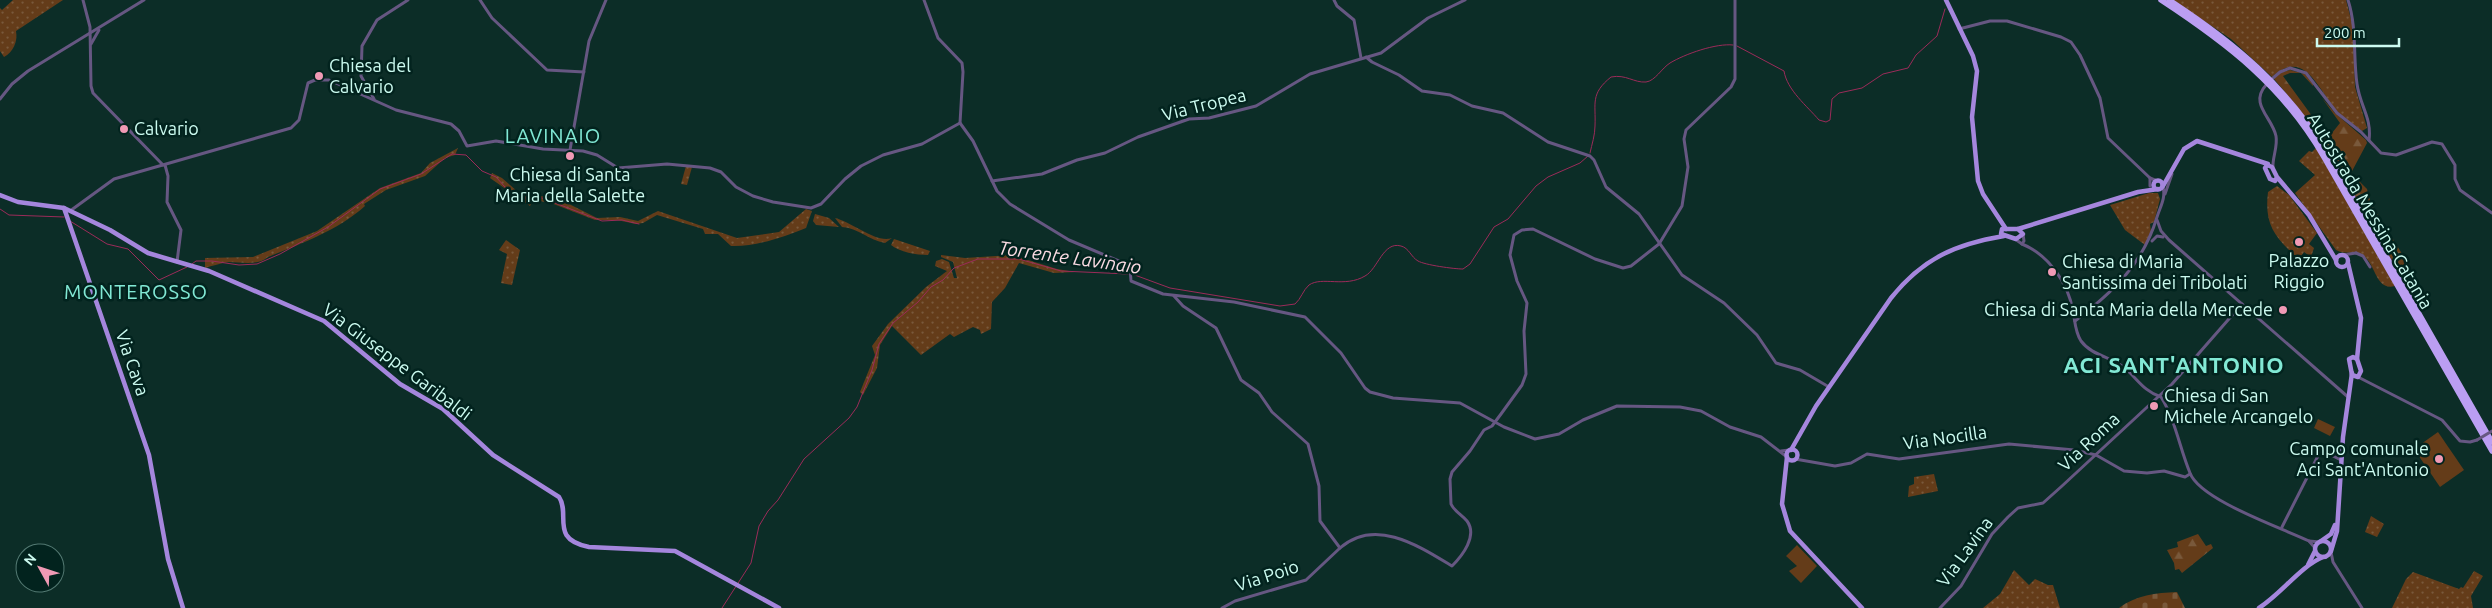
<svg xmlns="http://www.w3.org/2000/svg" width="2492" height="608" viewBox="0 0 2492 608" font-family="Ubuntu,sans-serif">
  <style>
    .grass { fill: url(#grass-dots) }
    .forest { fill: url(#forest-firs) }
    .cemetery { fill: url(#cemetery-stones) }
    .garden { fill: #643c19 }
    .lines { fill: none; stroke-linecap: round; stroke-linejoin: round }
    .stream { stroke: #9b2b59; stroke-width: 1 }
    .minor { stroke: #665782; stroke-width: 3 }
    .major { stroke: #a586dd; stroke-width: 4.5 }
    .highway { stroke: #bb9ef2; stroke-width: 5.5 }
    .minor-bridge { stroke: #665782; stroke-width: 3 }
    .poi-dot { fill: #f09ab5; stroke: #02231e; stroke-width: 2 }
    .labels { text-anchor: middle; stroke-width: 5; stroke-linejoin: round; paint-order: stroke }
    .poi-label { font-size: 18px; fill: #ccfbf0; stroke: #02231e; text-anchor: start }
    .street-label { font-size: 18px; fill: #ccfbf0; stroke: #02231e }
    .water-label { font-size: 19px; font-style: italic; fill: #fadbe3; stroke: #02231e }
    .quarter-label { font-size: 20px; letter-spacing: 1px; fill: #82e9d5; stroke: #02231e }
    .district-label { font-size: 22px; font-weight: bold; letter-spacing: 1px; fill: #82e9d5; stroke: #02231e }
  </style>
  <defs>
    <pattern id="grass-dots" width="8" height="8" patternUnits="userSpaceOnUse" patternTransform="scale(1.25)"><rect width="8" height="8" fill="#643c19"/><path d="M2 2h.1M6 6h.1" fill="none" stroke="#79593b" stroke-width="1.8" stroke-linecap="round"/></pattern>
    <pattern id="forest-firs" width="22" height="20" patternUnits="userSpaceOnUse" patternTransform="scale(1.25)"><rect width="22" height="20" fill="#643c19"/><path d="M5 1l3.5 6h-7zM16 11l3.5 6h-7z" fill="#79593b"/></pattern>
    <pattern id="cemetery-stones" width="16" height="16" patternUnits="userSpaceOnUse" patternTransform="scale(1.25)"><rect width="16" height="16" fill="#643c19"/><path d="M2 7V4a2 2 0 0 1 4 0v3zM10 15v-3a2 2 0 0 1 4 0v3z" fill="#79593b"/></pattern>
  </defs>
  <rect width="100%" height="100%" fill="#0c2d27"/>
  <g class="grass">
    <path d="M13 0H63L16 31C18 42 13 52 4 57L0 51V8L2 10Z"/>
    <path d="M2173 0H2346L2353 27 2355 87 2367 128 2362 131C2354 124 2344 119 2337 111 2318 90 2305 47 2272 77L2231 39Z"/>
    <path d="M458 148 455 155 445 158 425 176 386 190 364 204 365 206C337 231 302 243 268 257 258 266 241 262 229 262 221 263 212 266 205 268V258L253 257 317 231 380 188 421 173 430 163Z"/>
    <path d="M2316 148 2395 286C2377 291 2376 268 2366 258 2356 249 2346 256 2336 250L2295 193 2315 175 2299 161 2309 151 2312 152Z"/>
    <path d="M686 166 692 167 687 185 681 184Z"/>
    <path d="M492 173 502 178 518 192 559 199 597 218 620 217 638 221 658 211 737 238 779 232 806 209 812 211 806 228C784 237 755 247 731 246L718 234H705L703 229 657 215 643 223 636 224 617 220H595L551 203 533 200 530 206 490 178Z"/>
    <path d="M2277 186 2289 195 2317 233 2309 244 2314 248 2311 257 2304 252 2299 259C2275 238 2264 225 2268 192Z"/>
    <path d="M2149 193H2158L2160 199 2154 222 2150 224 2151 232 2145 245 2125 230 2110 205Z"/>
    <path d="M815 214 829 218 839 227 816 225 813 221Z"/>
    <path d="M835 218C852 222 877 244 892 238L885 243C869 240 858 228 842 227Z"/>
    <path d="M894 239 930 251 928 255C916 255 900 252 891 245Z"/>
    <path d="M506 240 520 250 512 285 501 283 507 254 499 250Z"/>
    <path d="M941 255 965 258 1012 255 1057 269 1075 272 1054 273 1019 263 1005 288 992 302 991 329 981 334 980 330 973 327 954 337 950 334 921 355 892 326 880 345 877 368 863 395 860 392 875 355 872 346 888 324 926 287 947 271 935 266 936 261 942 259 949 262 954 278H957L953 262 941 257Z"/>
    <path d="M1934 474 1938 491 1908 497 1909 486 1914 484V477Z"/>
    <path d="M2371 516 2384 524 2377 537 2365 532Z"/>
    <path d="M2014 570 2029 585 2035 579 2048 585H2053L2060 608H1983L2000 594Z"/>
    <path d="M2474 571 2483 576 2471 596 2473 608H2392L2406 579 2413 572 2459 589 2461 587 2463 588Z"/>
  </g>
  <g class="forest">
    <path d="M2290 70 2305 74 2313 84V86L2301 73H2290L2283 76 2328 138 2340 123 2322 98 2335 113 2366 140 2367 143 2351 173 2367 189 2371 204 2409 265 2410 273 2404 281C2362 211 2329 141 2274 79L2280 73Z"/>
    <path d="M2198 534 2206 546 2211 544 2213 548 2182 573 2179 569 2175 570 2174 563 2167 550 2178 547 2177 542Z"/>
  </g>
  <path class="cemetery" d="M2177 592 2185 608H2119C2136 595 2156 593 2177 592Z"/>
  <g class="garden">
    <path d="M2318 419 2335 427 2330 436 2314 428Z"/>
    <path d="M2438 432 2464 470 2440 487 2414 449Z"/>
    <path d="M1797 545 1817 566 1801 583 1789 571 1797 566 1786 556Z"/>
  </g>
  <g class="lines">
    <g class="stream">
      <path d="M1737 46 1784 71C1787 90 1807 106 1819 120L1826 122 1830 120 1832 99 1839 93 1862 88 1883 74 1908 68 1916 55 1937 36 1945 9"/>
      <path d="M1590 153C1592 144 1595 135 1595 126 1596 103 1590 94 1611 77 1626 74 1634 83 1646 82 1655 81 1662 68 1670 63 1685 54 1716 43 1733 45"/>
      <path d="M0 209 9 215 64 217"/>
      <path d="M70 221 107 244 128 249 159 280 187 267"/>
      <path d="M192 264 196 261H212L239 265 257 264 280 254 328 227 380 189 421 174 452 154 466 155 482 171 496 177 505 187 523 198H542L602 221 622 220 639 224"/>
      <path d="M1132 274 1170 288 1280 306 1295 304C1301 299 1303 290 1309 285 1322 276 1345 288 1365 276 1378 269 1383 241 1401 246 1409 248 1411 257 1418 261 1425 265 1454 269 1463 269L1470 264 1494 227 1508 219 1536 186 1548 177 1580 163 1588 156"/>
      <path d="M722 608 751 563 759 526 768 511 778 500 804 459 849 418 857 407 872 370 879 344 893 323 918 302 931 287 943 280 954 268 978 259H1019L1061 271 1128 274"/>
    </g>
    <g class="minor">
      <path d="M83 0 90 27 91 86 93 93 163 165"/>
      <path d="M480 0 492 18 547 70 584 72"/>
      <path d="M924 0 938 38 962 63 963 72 960 123"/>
      <path d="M1334 0 1337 6 1354 20 1361 58"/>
      <path d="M2348 0C2357 28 2353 56 2357 84 2360 106 2372 118 2369 140"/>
      <path d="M1959 29 1990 21H2007L2061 37 2071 42 2080 55 2100 98 2108 138 2150 178 2157 181"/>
      <path d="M91 44 99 30"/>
      <path d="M1366 57 1372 62 1399 75 1422 91 1450 95 1472 106 1503 113 1548 142 1590 156 1594 160 1606 187 1639 214 1682 275 1724 303 1757 335 1776 363 1800 370 1829 387"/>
      <path d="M2273 78 2280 72 2290 68 2306 73 2337 113 2361 132 2381 153 2396 155 2432 142 2442 144 2455 165V179L2460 190 2492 213"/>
      <path d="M2266 85C2249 104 2272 117 2276 136 2278 147 2272 158 2273 168"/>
      <path d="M0 99 12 84 28 71 144 0"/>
      <path d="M374 99 361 76 362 46 377 20 408 0"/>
      <path d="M570 150 589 41 606 0"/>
      <path d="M165 165 168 176 167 202 181 230 177 262"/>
      <path d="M992 181 1042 174 1077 160 1105 153 1138 137 1189 119 1209 118 1256 106 1310 74 1381 53 1428 18 1465 0"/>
      <path d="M2150 186V178"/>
      <path d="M2165 194 2172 174"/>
      <path d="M70 211 114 179 291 128 299 120 308 83 315 80H329L396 110 451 124 459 131 467 146 496 141 543 149 583 151 597 155 618 168 667 164 710 168 721 172 736 187 753 196 773 202 811 208 821 204 845 179 861 166 883 155 922 144 960 123 973 141 997 191 1010 204 1069 240 1126 264 1130 268 1131 281 1163 294 1234 302 1305 317 1341 353 1365 388 1370 392 1393 398 1460 403 1504 427 1535 439 1559 434 1583 420 1617 406 1680 407 1701 411 1730 427 1761 437 1787 457"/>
      <path d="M2157 220 2161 231 2169 240 2348 397"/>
      <path d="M2015 239 2022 244 2024 241 2023 234"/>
      <path d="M2152 241 2157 236 2163 237"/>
      <path d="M2022 244C2049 255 2068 283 2073 311 2075 321 2075 332 2081 341 2092 356 2113 357 2126 369 2138 380 2145 392 2161 397 2175 419 2180 449 2190 473 2200 500 2282 528 2309 541L2320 542"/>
      <path d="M2356 253 2363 256 2370 267"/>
      <path d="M2343 255 2356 253"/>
      <path d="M1174 296 1183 306 1216 328 1241 380 1259 393 1272 412 1308 444 1319 486 1320 521 1340 548C1375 517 1419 546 1452 566 1462 556 1478 536 1467 521 1462 515 1454 511 1451 504L1450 479 1452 472 1470 451 1484 430 1492 426 1501 414 1522 385 1526 374 1524 331 1527 303 1517 281 1510 255 1514 235 1522 230 1533 229 1595 259 1623 268 1631 266 1659 244 1682 206 1688 167 1684 139 1686 130 1731 87 1735 79V0"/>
      <path d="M2075 321C2113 292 2143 264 2157 217 2160 207 2166 198 2163 187"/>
      <path d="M2358 377 2442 420 2460 441 2470 442 2477 440"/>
      <path d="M1781 451 1789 450"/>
      <path d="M1795 459 1835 466 1851 463 1867 454 1899 459 2009 444 2074 450 2096 455 2124 471 2147 473 2164 471 2185 477 2190 474"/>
      <path d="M2282 527 2321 450 2341 460"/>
      <path d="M2309 541 2315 548"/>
      <path d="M2331 552 2333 562 2362 608"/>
      <path d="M1222 608 1235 601 1306 580 1340 548"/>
      <path d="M1940 608 1961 586 1992 534 2008 517 2018 508 2043 503 2062 486 2172 384 2242 304"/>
    </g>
    <g class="major">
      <path d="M1946 0 1973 56 1977 71 1972 117 1978 181 1983 194 2006 229"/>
      <path d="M2277 177 2275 181 2270 179 2265 168 2267 165 2272 167 2277 177 2309 215 2336 260"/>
      <circle cx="2158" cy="185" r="4.5"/>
      <path d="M2163 186 2184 149 2197 141 2268 164"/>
      <path d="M0 195 18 202 64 208 110 230 148 253 209 271 324 321 400 384 443 409 493 455 559 497C571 515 549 539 589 547L675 551 779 608"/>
      <path d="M64 208 149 455 168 559 183 608"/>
      <path d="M2002 229H2018L2023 234 2016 239 2001 234Z"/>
      <path d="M2018 229 2138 192 2158 189"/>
      <circle cx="2342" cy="261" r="6"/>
      <path d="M2348 263 2361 318 2357 359"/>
      <path d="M2353 357 2357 359 2361 371 2358 377 2352 375 2349 359Z"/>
      <circle cx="1792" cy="455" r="5.5"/>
      <path d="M1791 450 1816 406 1891 298C1923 258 1956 244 2004 236"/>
      <path d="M1787 457 1782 504 1790 531 1862 608"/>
      <circle cx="2323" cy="549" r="8"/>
      <path d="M2321 541 2331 534 2335 525"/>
      <path d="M2331 551 2337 531 2343 437 2352 373"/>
      <path d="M2308 565 2315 551"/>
      <path d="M2259 608C2281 594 2301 566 2323 557"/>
    </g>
    <g class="highway">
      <path d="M2161 0C2228 44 2283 86 2324 157L2492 451"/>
      <path d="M2169 0C2235 43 2286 86 2328 154L2492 442"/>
    </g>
    <path class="minor-bridge" d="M2477 440 2492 431"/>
  </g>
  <g class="poi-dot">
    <circle cx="319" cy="76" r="5"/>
    <circle cx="124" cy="129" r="5"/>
    <circle cx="570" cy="156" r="5"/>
    <circle cx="2299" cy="242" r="5"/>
    <circle cx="2052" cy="272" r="5"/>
    <circle cx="2283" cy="310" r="5"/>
    <circle cx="2154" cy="406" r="5"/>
    <circle cx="2439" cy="459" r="5"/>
  </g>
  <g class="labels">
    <g class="poi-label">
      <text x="329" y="72">Chiesa del<tspan x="329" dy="21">Calvario</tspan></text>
      <text x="134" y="135">Calvario</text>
      <text x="570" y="181" text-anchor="middle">Chiesa di Santa<tspan x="570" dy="21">Maria della Salette</tspan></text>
      <text x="2299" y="267" text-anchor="middle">Palazzo<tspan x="2299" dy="21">Riggio</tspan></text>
      <text x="2062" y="268">Chiesa di Maria<tspan x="2062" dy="21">Santissima dei Tribolati</tspan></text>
      <text x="2273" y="316" text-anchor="end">Chiesa di Santa Maria della Mercede</text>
      <text x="2164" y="402">Chiesa di San<tspan x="2164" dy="21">Michele Arcangelo</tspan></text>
      <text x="2429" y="455" text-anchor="end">Campo comunale<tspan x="2429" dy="21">Aci Sant'Antonio</tspan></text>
    </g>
    <g class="street-label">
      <text transform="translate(1204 105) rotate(-14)" y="6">Via Tropea</text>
      <text transform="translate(2370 211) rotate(59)" y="6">Autostrada Messina-Catania</text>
      <text transform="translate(397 362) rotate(37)" y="6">Via Giuseppe Garibaldi</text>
      <text transform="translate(132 363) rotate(71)" y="6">Via Cava</text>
      <text transform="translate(1945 438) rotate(-8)" y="6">Via Nocilla</text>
      <text transform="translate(2089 442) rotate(-43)" y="6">Via Roma</text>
      <text transform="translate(1965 552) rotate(-54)" y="6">Via Lavina</text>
      <text transform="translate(1267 576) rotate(-18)" y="6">Via Poio</text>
    </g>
    <g class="water-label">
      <text transform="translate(1070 257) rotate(8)" y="7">Torrente Lavinaio</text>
    </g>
    <g class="quarter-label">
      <text x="553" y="143">LAVINAIO</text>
      <text x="136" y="299">MONTEROSSO</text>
    </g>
    <g class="district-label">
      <text x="2174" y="373">ACI SANT'ANTONIO</text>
    </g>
  </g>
  <g transform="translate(40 568) rotate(310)"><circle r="24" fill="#02231e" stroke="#537972"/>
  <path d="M0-4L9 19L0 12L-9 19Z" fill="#f09ab5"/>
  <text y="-8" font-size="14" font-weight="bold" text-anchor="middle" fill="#ccfbf0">N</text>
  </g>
  <path d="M2317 38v8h82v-8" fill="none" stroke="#ccfbf0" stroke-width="2.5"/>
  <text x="2324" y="38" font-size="15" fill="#ccfbf0" stroke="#02231e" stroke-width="4" paint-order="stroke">200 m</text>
</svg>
